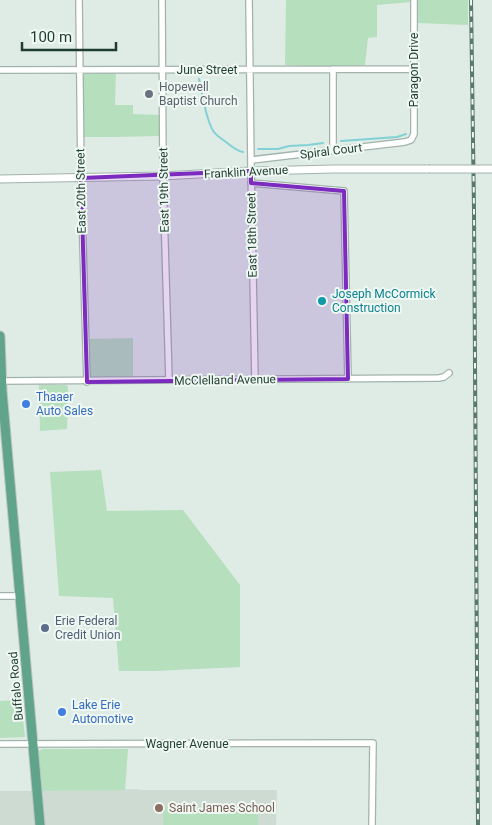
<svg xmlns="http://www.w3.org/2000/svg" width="492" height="825" font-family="Roboto,sans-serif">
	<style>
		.built { fill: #cddbd3 }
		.green { fill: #b6dfbd }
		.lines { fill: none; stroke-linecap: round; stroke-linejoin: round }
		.stream { stroke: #82d1d5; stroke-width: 2 }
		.minor-casing { stroke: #a2b3ac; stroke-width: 8 }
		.tertiary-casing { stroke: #a2b3ac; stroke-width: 9 }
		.primary-casing { stroke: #bcc5c2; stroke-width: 11 }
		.minor { stroke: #fff; stroke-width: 5.5 }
		.tertiary { stroke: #fff; stroke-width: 7 }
		.primary { stroke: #60a48c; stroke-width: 9 }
		.rail-casing { stroke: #59796d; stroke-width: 4 }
		.rail { stroke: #eff8f3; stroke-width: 2; stroke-dasharray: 5.5; stroke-linecap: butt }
		.tertiary-bridge-casing { stroke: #a2b3ac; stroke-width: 9; stroke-linecap: butt }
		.tertiary-bridge { stroke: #fff; stroke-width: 7 }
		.marked { fill: #7b2cbf; fill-opacity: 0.2; stroke: #7b2cbf; stroke-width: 4; stroke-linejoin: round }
		.worship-dot { fill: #6b7280; stroke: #eff8f3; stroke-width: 2 }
		.culture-dot { fill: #0f9aa8; stroke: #eff8f3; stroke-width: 2 }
		.shop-dot { fill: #3f7fe0; stroke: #eff8f3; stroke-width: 2 }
		.service-dot { fill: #5c6f8a; stroke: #eff8f3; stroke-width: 2 }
		.education-dot { fill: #8d6e63; stroke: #eff8f3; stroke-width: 2 }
		.labels { text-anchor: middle; stroke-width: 4; stroke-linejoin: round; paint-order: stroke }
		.street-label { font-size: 12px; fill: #1f3d32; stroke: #eff8f3 }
		.worship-label { font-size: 12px; fill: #5b616d; stroke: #eff8f3; text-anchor: start }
		.culture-label { font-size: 12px; fill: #0d838f; stroke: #eff8f3; text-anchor: start }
		.shop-label { font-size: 12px; fill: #366cbe; stroke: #eff8f3; text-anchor: start }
		.service-label { font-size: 12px; fill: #4e5e75; stroke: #eff8f3; text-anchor: start }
		.education-label { font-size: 12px; fill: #785e54; stroke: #eff8f3; text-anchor: start }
	</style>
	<rect width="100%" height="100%" fill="#dfebe5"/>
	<path class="built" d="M139 789V790H277L276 825H44L41 791Z
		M0 791H32L35 825H0Z"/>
	<path class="green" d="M286 0H411V2L377 5V37L368 38 365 65 318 67 285 65Z
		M418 0H468V25L418 23Z
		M116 73 115 105H133V114L159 115 160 136 115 137H83L82 74Z
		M133 338V377H90L88 339Z
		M39 385H66L68 387 67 429 40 431Z
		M101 470 107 511 183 510 240 585V667L154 671H119L113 598 59 596 50 472Z
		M21 700 25 737 0 738V701Z
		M42 749H128L125 790 41 791 38 755V751Z
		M258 806V825H163V807Z"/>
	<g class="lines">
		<path class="stream" d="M199 79C202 92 206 122 214 132 217 136 222 139 226 142 231 146 236 151 243 152
			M341 141 397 137 406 134
			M258 149H278L289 146 308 145 323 143"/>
		<defs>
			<path id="minor" d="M79 0 81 178 87 382
				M162 0 163 176 169 380
				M249 0 251 167 255 380
				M333 69V150
				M0 70 414 69
				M251 160 405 142 411 140 414 134V0
				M251 183 344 191 348 379
				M1 381 439 378 444 377 449 373
				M0 596H21
				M0 744 373 743 372 825"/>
			<path id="tertiary" d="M0 179 163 176 251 171 333 169H428"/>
			<path id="primary" d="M0 336 2 391 40 825"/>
		</defs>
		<use href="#minor" class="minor-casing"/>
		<use href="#tertiary" class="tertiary-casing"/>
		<use href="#primary" class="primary-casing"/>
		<use href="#minor" class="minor"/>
		<use href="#tertiary" class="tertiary"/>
		<use href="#primary" class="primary"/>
		<defs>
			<path id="rail" d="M471 0 474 209 478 825"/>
		</defs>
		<use href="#rail" class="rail-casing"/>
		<use href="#rail" class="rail"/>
		<defs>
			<path id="tertiary-bridge" d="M428 169H492"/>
		</defs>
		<use href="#tertiary-bridge" class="tertiary-bridge-casing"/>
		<use href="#tertiary-bridge" class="tertiary-bridge"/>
	</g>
	<path class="marked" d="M251 171V183L344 191 348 379 87 382 81 178Z"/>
	<circle class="worship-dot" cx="149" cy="94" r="5"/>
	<circle class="culture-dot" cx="322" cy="301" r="5"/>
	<g class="shop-dot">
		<circle cx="26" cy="404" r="5"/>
		<circle cx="62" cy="712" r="5"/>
	</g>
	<circle class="service-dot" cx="45" cy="628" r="5"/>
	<circle class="education-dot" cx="159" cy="808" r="5"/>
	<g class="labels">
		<g class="street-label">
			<text x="207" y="74">June Street</text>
			<text transform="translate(414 70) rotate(-90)" y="4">Paragon Drive</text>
			<text transform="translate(331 151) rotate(-7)" y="4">Spiral Court</text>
			<text transform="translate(246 172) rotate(-3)" y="4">Franklin Avenue</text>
			<text transform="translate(164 190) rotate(-91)" y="4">East 19th Street</text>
			<text transform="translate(81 191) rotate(-91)" y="4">East 20th Street</text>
			<text transform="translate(252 235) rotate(-91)" y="4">East 18th Street</text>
			<text transform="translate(225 380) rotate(-1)" y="4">McClelland Avenue</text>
			<text transform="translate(16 686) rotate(-95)" y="4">Buffalo Road</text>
			<text x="187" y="748">Wagner Avenue</text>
		</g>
		<g class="worship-label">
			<text x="159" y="91">Hopewell<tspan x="159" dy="14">Baptist Church</tspan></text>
		</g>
		<g class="culture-label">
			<text x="332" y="298">Joseph McCormick<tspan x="332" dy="14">Construction</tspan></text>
		</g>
		<g class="shop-label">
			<text x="36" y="401">Thaaer<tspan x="36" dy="14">Auto Sales</tspan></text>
			<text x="72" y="709">Lake Erie<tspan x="72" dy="14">Automotive</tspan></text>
		</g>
		<g class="service-label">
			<text x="55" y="625">Erie Federal<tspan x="55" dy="14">Credit Union</tspan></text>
		</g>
		<g class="education-label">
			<text x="169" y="812">Saint James School</text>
		</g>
	</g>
	<path d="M22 42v8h94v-8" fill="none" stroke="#1f3d32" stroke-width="2.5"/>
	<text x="30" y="42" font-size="15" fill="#1f3d32" stroke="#eff8f3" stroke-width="4" paint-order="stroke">100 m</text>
</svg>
